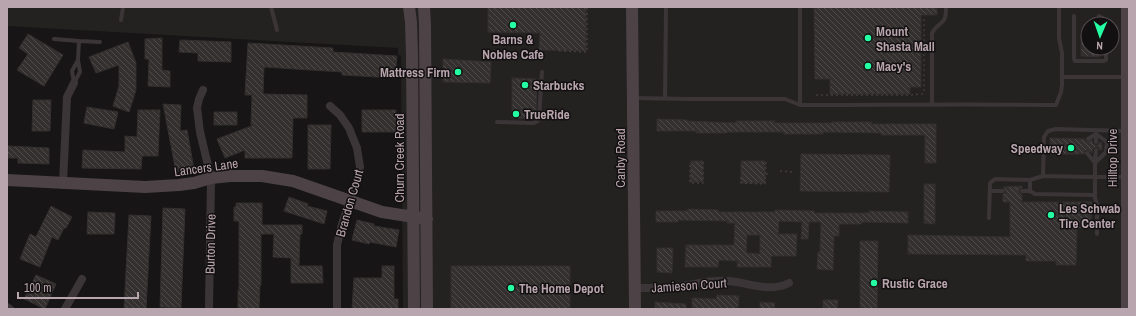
<svg xmlns="http://www.w3.org/2000/svg" width="1136" height="316" font-family="'Archivo Narrow',sans-serif">
	<style>
		.built { fill: #242121; fill-rule: evenodd }
		.building { fill: url(#building-back-hatch); stroke: #332e2f; fill-rule: evenodd }
		.lines { fill: none; stroke-linecap: round; stroke-linejoin: round }
		.path { stroke: #433b3e; stroke-width: 1.5; stroke-dasharray: 2 3; stroke-linecap: butt }
		.lane { stroke: #3c3537; stroke-width: 4 }
		.street { stroke: #3c3537; stroke-width: 8 }
		.secondary { stroke: #4d4346; stroke-width: 12 }
		.poi-dot { fill: #25ffa4; stroke: #121010; stroke-width: 1.5 }
		.labels { text-anchor: middle; stroke-width: 3; stroke-linejoin: round; paint-order: stroke }
		.poi-label { font-size: 13px; font-weight: bold; fill: #b9a5ad; stroke: #121010; text-anchor: start }
		.street-label { font-size: 13px; fill: #b9a5ad; stroke: #121010 }
	</style>
	<defs>
		<pattern id="building-back-hatch" width="6" height="6" patternUnits="userSpaceOnUse"><rect width="6" height="6" fill="#343030"/><path d="M-1 5l2 2M0 0l6 6M5-1l2 2" fill="none" stroke="#4f4b4b"/></pattern>
	</defs>
	<rect width="100%" height="100%" fill="#171515"/>
	<path class="built" d="M7 7H1129V309H403L401 56 398 55V48L7 26ZM1088 24H1112V48H1088Z"/>
	<path class="building" d="M488 7H586V51L539 50 540 33 488 32Z
		M814 7H937V15H921V87H910V94H830V79H815Z
		M28 34 63 55 44 86 17 70 28 54 19 48Z
		M1081 35H1088V48H1099V57L1081 56Z
		M162 38V70L170 71V87L148 86 149 59H145V39Z
		M180 40 231 42V62L198 61V53L179 52Z
		M128 42 136 63V90L129 112 113 106 119 86V65L96 73 89 57Z
		M248 43 333 48V52L397 56 395 78 342 75V72L264 67 263 94 307 95V118H293L292 158H245V150L225 158 217 139 254 125H251L252 95H245Z
		M443 59 491 62 490 83 443 82Z
		M512 78 537 79 536 115 532 119 512 118Z
		M33 100H51L50 131H32Z
		M163 104 181 105 180 131 187 130 194 169 176 172Z
		M87 107 118 112 114 129 84 123Z
		M138 110H160L158 156H142L141 169 82 168 83 150 125 152V136L137 137Z
		M362 110H396V132H362Z
		M214 112H237V125H214Z
		M657 119 687 120V121L736 123V121H775V123H832V122H872V124H936V163H925V135H881V133L823 132V134H784V132H727V133H696L697 131H657Z
		M308 125H331L330 169H308Z
		M1050 138 1085 139V141L1088 142 1092 140 1093 144 1096 145H1098L1099 142H1101L1102 143V150H1099L1098 147H1096L1093 148 1092 153 1087 150 1085 151 1084 154H1050Z
		M7 146 49 148V164L18 163V158H7Z
		M801 154 890 155 889 192 800 191Z
		M691 161H703V182H690Z
		M741 161H765V183H741Z
		M924 184H935V224L924 223Z
		M1022 186V188L1019 189V191L1020 194H1022V202H1092L1091 228H1077L1076 265H1056V261H1026V255L908 254V235L1010 237V202H1003V194L1006 193V191L1003 187Z
		M289 197 308 204 307 206 327 211 324 224 284 211Z
		M236 203H262V225H302V234H300L299 266H322L323 283H291V258L273 257 274 234H261V285H260L259 309H238V290H239V221H234V207H236Z
		M51 206 72 217 66 228H64L58 240 52 237 40 267 20 259 30 234 36 237Z
		M163 208 185 209 181 308 160 307Z
		M688 209 718 210V212H775V210L814 211V213H869V211L908 212V223L862 222V224H839V236H834L833 270 817 269 818 252H820L821 222H809L808 239H801L802 222 779 221 778 234H797L796 256H771V267H737L738 261 719 260 718 267H685L686 245H734L735 223H727V221L678 220V222H656V211H688ZM747 235H760V254L746 253Z
		M88 212 115 213 114 234H87Z
		M129 215 151 216 146 309H124Z
		M357 220 374 224V226L399 230 396 247 370 242 369 244 352 240Z
		M860 241H878L877 309H860Z
		M657 248H673L672 273 657 272Z
		M382 266H394V299H398V309H352L354 278H382Z
		M451 266H570V309H451Z
		M36 275 56 284 45 309 24 299Z
		M717 295 739 296 738 309H692V298L716 299Z
		M823 300H838L837 309H823Z
		M655 302 686 304V309H655Z
		M760 302 775 303 774 309H760Z"/>
	<g class="lines">
		<path class="path" d="M559 51 587 52V7
			M816 95H911L922 94 924 93V18
			M690 165V183H703V159
			M780 171 794 172
			M766 174H770
			M741 177V183L765 184 766 161"/>
		<path class="lane" d="M271 7 277 30
			M1074 16V58L1075 61H1104L1106 60V48
			M1099 16 1106 20V24
			M121 20 123 7
			M54 39 79 41
			M1062 77H1126
			M74 83 80 72 78 60 79 41 100 42
			M74 83 72 71 78 60
			M634 98 690 99H785L800 105C885 105 971 104 1056 105L1061 92 1062 85V53L1059 38V7
			M665 99 666 7
			M932 104V33C935 27 940 25 944 20 946 17 946 11 946 7
			M800 105V7
			M497 122 534 123 538 121 539 117 542 72
			M1096 133V142
			M1088 139 1096 134
			M1087 153 1095 163
			M1095 163 1096 150
			M1043 176 1095 177V163L1106 152 1107 142 1096 134
			M1030 180 1043 176 1044 137 1048 131 1056 129 1126 131
			M990 191H1003
			M1022 191H1030
			M989 218 990 183 995 179 1030 180V191L1035 194 1095 195
			M1097 234V204L1095 198V177H1126"/>
		<path class="street" d="M203 90 199 99 197 108 200 132 211 178 209 309
			M330 106 340 115 349 128 357 148 360 167 357 181 342 224 337 245V309
			M63 183 67 97 74 83
			M635 288C648 288 662 288 675 287 693 285 710 279 729 281 750 283 769 293 789 283
			M7 307 10 309
			M65 309 82 279"/>
		<path class="secondary" d="M409 7 411 22 412 55 414 309
			M424 7 425 25 427 309
			M632 7 635 309
			M1127 7V309
			M7 180 145 187 179 185 194 183 211 178 230 176H262L293 181 382 212 427 219"/>
	</g>
	<g class="poi-dot">
		<circle cx="513" cy="25" r="4"/>
		<circle cx="868" cy="38" r="4"/>
		<circle cx="868" cy="66" r="4"/>
		<circle cx="458" cy="72" r="4"/>
		<circle cx="525" cy="85" r="4"/>
		<circle cx="516" cy="114" r="4"/>
		<circle cx="1071" cy="148" r="4"/>
		<circle cx="1051" cy="215" r="4"/>
		<circle cx="874" cy="283" r="4"/>
		<circle cx="511" cy="288" r="4"/>
	</g>
	<g class="labels">
		<g class="poi-label">
			<text x="876" y="36">Mount<tspan x="876" dy="15">Shasta Mall</tspan></text>
			<text x="513" y="44" text-anchor="middle">Barns &amp;<tspan x="513" dy="15">Nobles Cafe</tspan></text>
			<text x="876" y="71">Macy's</text>
			<text x="450" y="77" text-anchor="end">Mattress Firm</text>
			<text x="533" y="90">Starbucks</text>
			<text x="524" y="119">TrueRide</text>
			<text x="1063" y="153" text-anchor="end">Speedway</text>
			<text x="1059" y="213">Les Schwab<tspan x="1059" dy="15">Tire Center</tspan></text>
			<text x="882" y="288">Rustic Grace</text>
			<text x="519" y="293">The Home Depot</text>
		</g>
		<g class="street-label">
			<text transform="translate(399 158) rotate(-90)" y="5">Churn Creek Road</text>
			<text transform="translate(620 158) rotate(-90)" y="5">Canby Road</text>
			<text transform="translate(1112 158) rotate(-90)" y="5">Hilltop Drive</text>
			<text transform="translate(206 167) rotate(-8)" y="5">Lancers Lane</text>
			<text transform="translate(349 203) rotate(-74)" y="5">Brandon Court</text>
			<text transform="translate(210 244) rotate(-89)" y="5">Burton Drive</text>
			<text transform="translate(689 285) rotate(-4)" y="5">Jamieson Court</text>
		</g>
	</g>
	<rect width="1136" height="316" fill="none" stroke="#b9a5ad" stroke-width="16"/>
	<g transform="translate(1100 36) rotate(182)"><circle r="19" fill="#121010" stroke="#554c4f"/>
	<path d="M0-3L7 15L0 10L-7 15Z" fill="#25ffa4"/>
	<text y="-6" font-size="11" font-weight="bold" text-anchor="middle" fill="#b9a5ad">N</text>
	</g>
	<path d="M18 292v6h120v-6" fill="none" stroke="#b9a5ad" stroke-width="2"/>
	<text x="24" y="292" font-size="12" fill="#b9a5ad" stroke="#121010" stroke-width="3" paint-order="stroke">100 m</text>
</svg>
